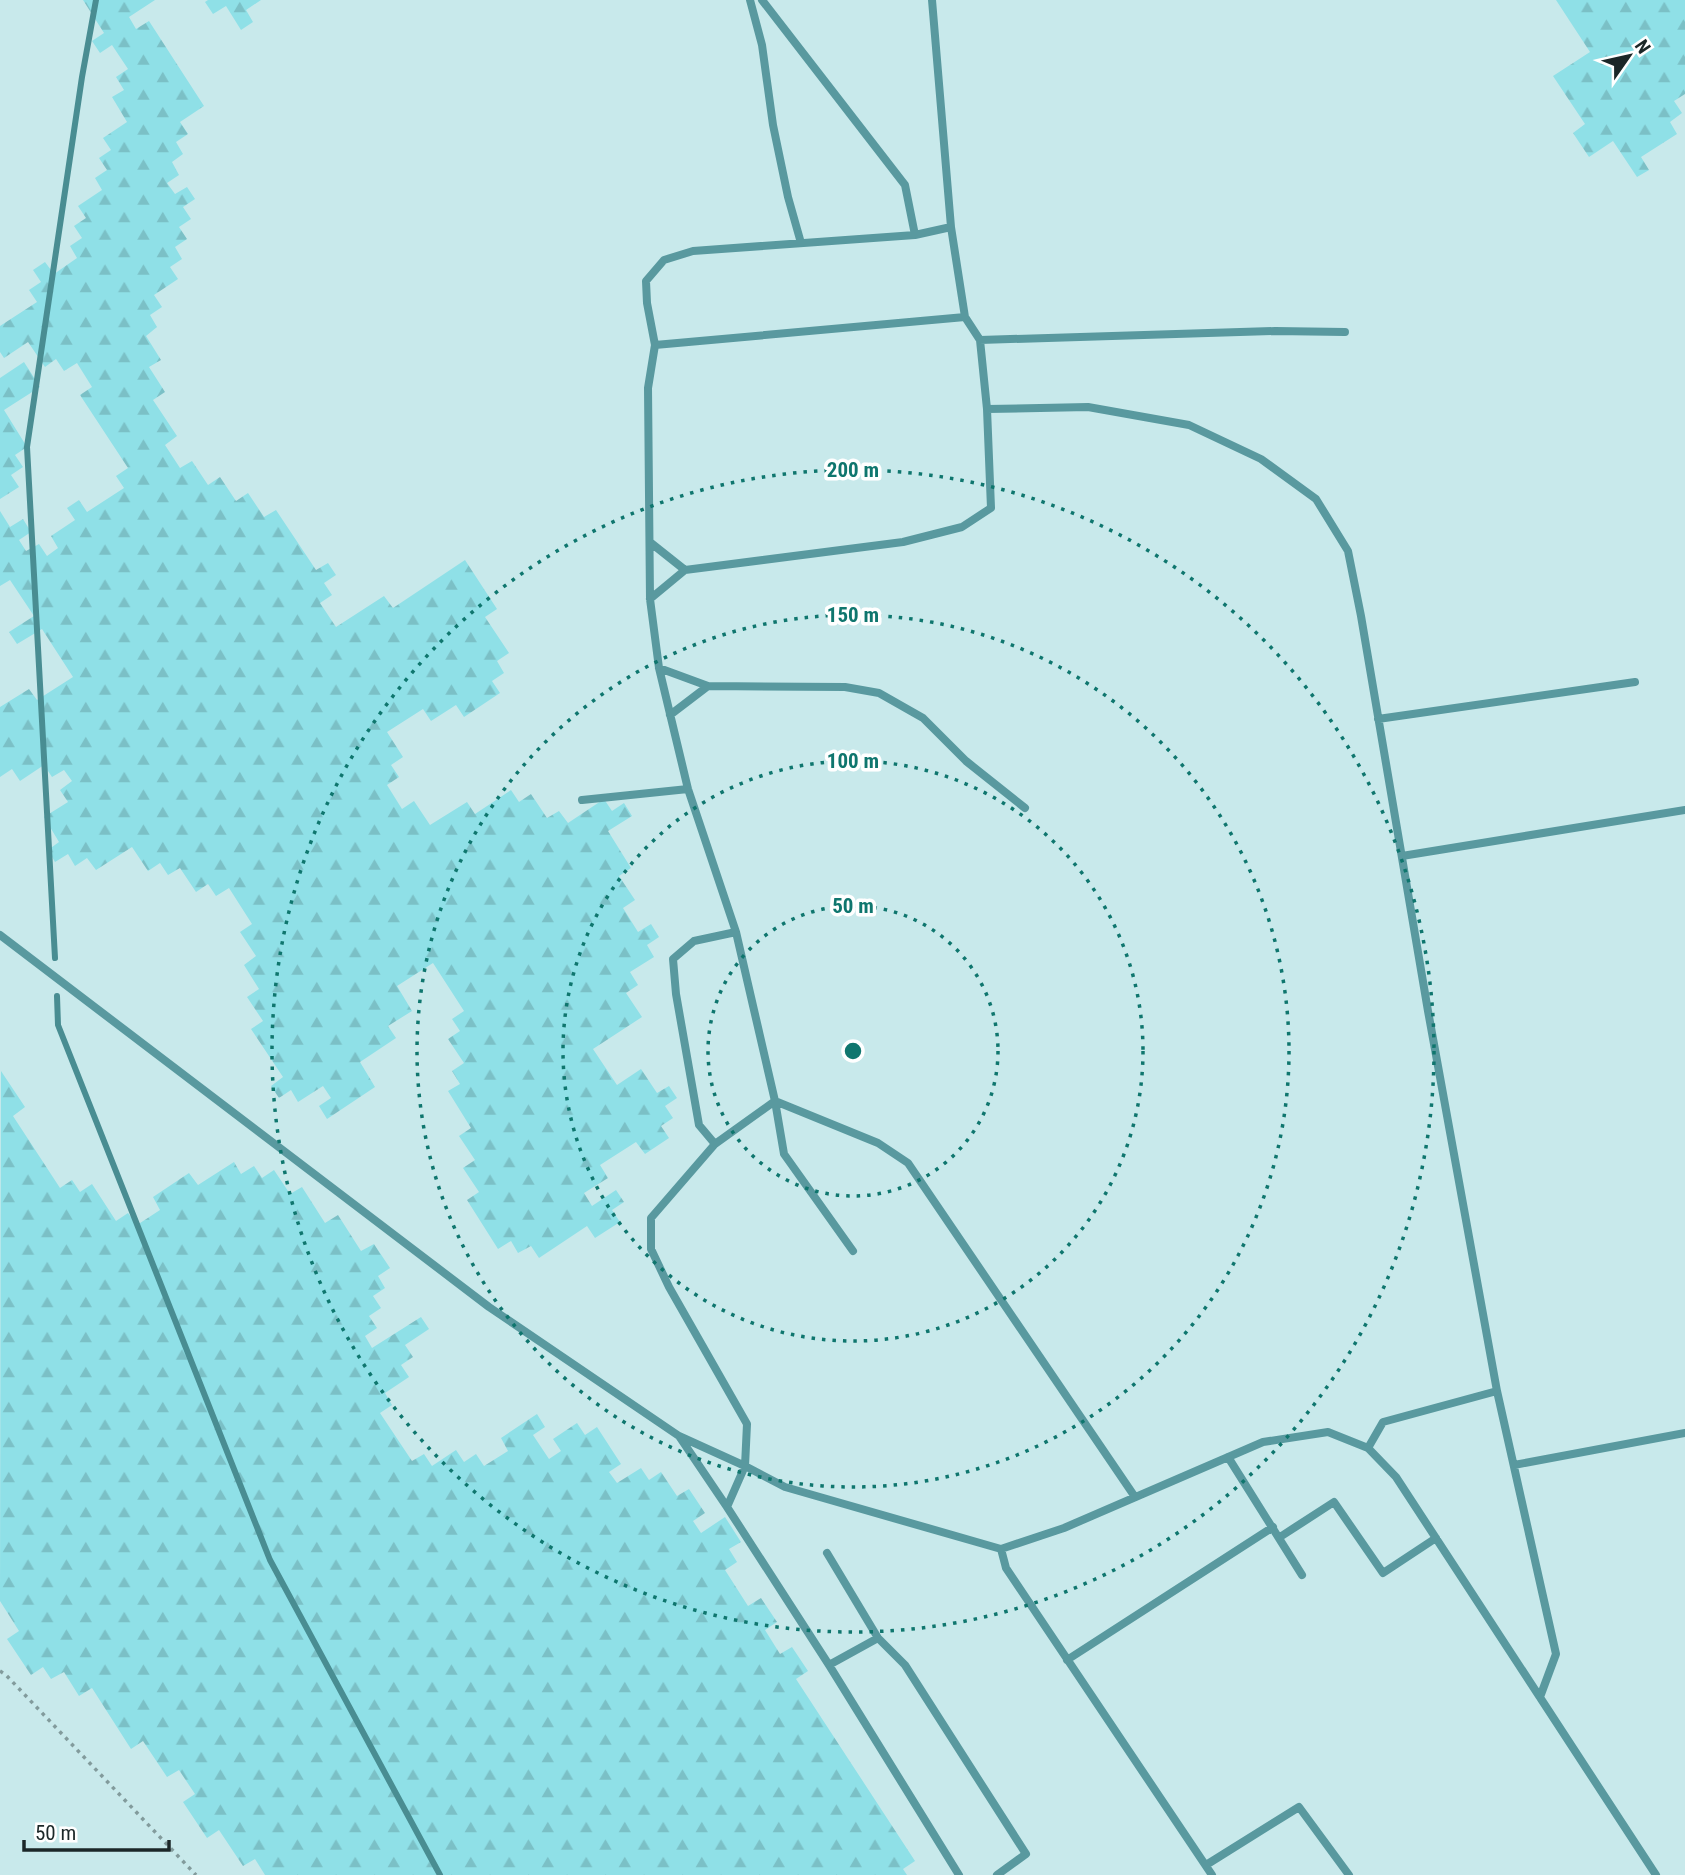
<svg xmlns="http://www.w3.org/2000/svg" width="1685" height="1875" font-family="'Roboto Condensed',sans-serif">
	<style>
		.forest { fill: url(#forest-firs) }
		.lines { fill: none; stroke-linecap: round; stroke-linejoin: round }
		.stream { stroke: #498d92; stroke-width: 6 }
		.path { stroke: #829b9c; stroke-width: 3.5; stroke-dasharray: 3.5 5; stroke-linecap: butt }
		.lane { stroke: #59999f; stroke-width: 8 }
		.ring { fill: none; stroke: #0f766e; stroke-width: 3.5; stroke-dasharray: 3.5 7 }
		.centre { fill: #0f766e; stroke: #fff; stroke-width: 3.5 }
		.ring-label { font-size: 21px; text-anchor: middle; font-weight: bold; fill: #0f766e; stroke: #fff; stroke-width: 7; stroke-linejoin: round; paint-order: stroke }
	</style>
	<defs>
		<pattern id="forest-firs" width="22" height="20" patternUnits="userSpaceOnUse" patternTransform="scale(1.75)"><rect width="22" height="20" fill="#8fe0e7"/><path d="M5 1l3.5 6h-7zM16 11l3.5 6h-7z" fill="#7bc0c6"/></pattern>
	</defs>
	<rect width="100%" height="100%" fill="#c8e9eb"/>
	<path class="forest" d="M83 0H155L129 17 136 29 149 21 204 106 180 122 188 134 176 142 183 154 172 162 179 175 167 183 175 194 187 187 195 199 183 207 191 219 179 227 187 239 175 247 182 259 170 267 178 279 154 295 162 307 150 315 157 327 146 336 161 360 149 367 165 392 153 400 177 436 165 445 180 468 192 461 208 485 220 477 236 501 248 493 264 517 276 510 316 570 328 563 336 575 324 583 332 595 320 603 336 627 384 596 393 608 465 560 497 609 485 617 509 653 497 661 504 673 492 681 500 693 464 717 456 705 431 721 423 709 387 732 403 757 391 765 399 777 387 785 402 809 414 801 430 825 467 802 475 814 511 790 519 802 531 794 547 818 559 811 568 823 604 799 612 811 624 803 632 816 608 831 631 868 619 876 635 900 623 908 638 932 651 924 659 937 647 945 654 957 630 972 638 985 626 993 642 1017 593 1049 617 1085 641 1069 657 1093 669 1086 677 1098 665 1106 673 1118 661 1126 669 1138 645 1154 636 1142 600 1165 608 1178 584 1193 592 1206 616 1190 624 1202 612 1210 620 1222 595 1238 587 1226 539 1258 531 1246 518 1253 511 1241 498 1249 467 1200 479 1192 463 1168 475 1160 459 1136 471 1128 448 1091 460 1084 452 1071 464 1063 448 1039 460 1031 452 1019 464 1011 433 963 397 986 412 1011 388 1026 396 1038 360 1062 375 1087 327 1119 319 1106 331 1098 323 1086 298 1102 291 1090 279 1098 271 1086 283 1077 251 1029 263 1021 247 997 259 989 244 965 256 956 240 932 252 924 229 888 216 896 208 884 196 892 180 868 168 875 160 863 148 871 132 847 96 870 87 858 75 866 68 854 55 862 48 850 59 842 44 817 68 802 60 790 72 781 64 770 52 777 44 765 20 781 12 769 0 777V707L29 689 37 700 73 677 42 629 17 644 9 632 34 616 10 580 0 586V511L10 527 23 519 31 532 19 540 26 551 39 544 47 556 58 548 51 536 75 520 67 508 79 500 87 512 124 488 116 476 128 468 80 395 92 387 77 363 64 371 56 359 45 367 28 342 4 358 0 352V326L37 302 29 290 41 282 33 270 45 262 54 274 77 258 70 246 82 238 74 226 86 218 78 206 102 190 95 178 107 170 99 158 111 150 103 138 127 122 112 97 124 90 116 77 128 69 112 45 100 53 92 41 104 33Z
		M208 0H261L246 10 253 22 241 30 226 6 213 14 205 2Z
		M1556 0H1685V94L1674 101 1682 113 1670 122 1677 134 1641 157 1649 170 1637 177 1613 141 1589 157 1573 133 1585 124 1553 76 1590 52Z
		M24 362 40 387 4 410 27 447 15 455 23 467 11 475 19 487 0 499V378Z
		M1 1071 25 1107 13 1116 60 1188 72 1180 80 1192 92 1184 116 1221 128 1213 137 1225 160 1210 153 1197 189 1173 198 1185 234 1162 241 1174 254 1166 262 1178 274 1170 290 1194 302 1187 325 1223 338 1215 361 1251 374 1244 390 1268 378 1276 385 1288 373 1296 381 1308 369 1316 377 1328 365 1336 372 1348 421 1317 429 1329 405 1345 413 1357 401 1365 409 1377 385 1393 392 1405 380 1413 412 1461 424 1454 432 1466 456 1450 464 1462 476 1454 484 1466 508 1451 501 1438 537 1414 545 1427 533 1435 549 1459 561 1451 553 1439 577 1423 585 1435 597 1427 621 1464 609 1472 617 1483 641 1468 649 1480 661 1472 677 1496 689 1489 705 1513 693 1521 701 1533 725 1517 741 1542 729 1549 737 1562 725 1570 748 1606 761 1598 777 1622 765 1630 780 1654 792 1647 808 1671 796 1679 915 1861 903 1869 907 1875H265L255 1859 243 1866 219 1830 207 1838 183 1802 195 1794 179 1770 167 1777 143 1741 131 1749 92 1688 79 1696 64 1672 51 1679 43 1667 31 1675 7 1639 19 1631 0 1601Z"/>
	<g class="lines">
		<path class="stream" d="M55 958 27 447 82 77 96 0
			M57 996 58 1025 270 1560 440 1875"/>
		<path class="path" d="M0 1671 6 1675 196 1875"/>
		<path class="lane" d="M750 0 762 45 773 125 788 197 801 243
			M762 0 905 185 915 235
			M932 0 951 227
			M980 340 1275 331 1345 332
			M655 345 965 317 980 340 987 409 991 508 962 527 903 542 685 570
			M987 409 1088 407 1189 425 1261 459 1316 499 1348 551 1361 616 1428 1011 1497 1391 1556 1654 1540 1697
			M650 599 685 570 651 543
			M659 668 708 686 670 715
			M708 686 845 687 879 693 923 718 966 761 1025 808
			M1378 719 1635 682
			M582 800 688 789
			M1402 856 1685 810
			M0 935 489 1307 679 1436 745 1466 785 1487 1001 1549 1064 1528 1263 1442 1328 1432 1368 1448 1396 1477 1656 1875
			M775 1101 878 1143 908 1163 1135 1497
			M715 1144 699 1125 676 994 673 959 694 941 736 932
			M853 1251 784 1154 775 1101 736 932 688 789 659 668 650 599 648 388 655 345 647 303 646 281 664 260 693 251 915 235 951 227 965 317
			M679 1436 727 1507 745 1466 747 1424 669 1287 651 1249V1218L715 1144 775 1101
			M1368 1448 1383 1422 1497 1391
			M1228 1457 1302 1575
			M1514 1465 1685 1433
			M727 1507 829 1665 959 1875
			M1280 1537 1334 1502 1383 1573 1436 1538
			M1001 1549 1006 1568 1212 1875
			M827 1553 878 1638 905 1665 1026 1854 997 1875
			M1067 1660 1273 1527
			M829 1665 878 1638
			M1206 1865 1299 1807 1349 1875"/>
	</g>
	<g class="ring">
		<circle cx="853" cy="1051" r="145"/>
		<circle cx="853" cy="1051" r="290"/>
		<circle cx="853" cy="1051" r="436"/>
		<circle cx="853" cy="1051" r="581"/>
	</g>
	<circle cx="853" cy="1051" r="10" class="centre"/>
	<g class="ring-label">
		<text x="853" y="477">200 m</text>
		<text x="853" y="622">150 m</text>
		<text x="853" y="768">100 m</text>
		<text x="853" y="913">50 m</text>
	</g>
	<g transform="translate(1629 56) rotate(56)" stroke="#ffffff" stroke-width="5" paint-order="stroke">
	<path d="M0-5L12 26L0 18L-12 26Z" fill="#1b2728"/>
	<text y="-10" font-size="19" font-weight="bold" text-anchor="middle" fill="#1b2728">N</text>
	</g>
	<path d="M24 1840v10h145v-10" fill="none" stroke="#1b2728" stroke-width="3.5"/>
	<text x="35" y="1840" font-size="21" fill="#1b2728" stroke="#ffffff" stroke-width="5" paint-order="stroke">50 m</text>
</svg>
